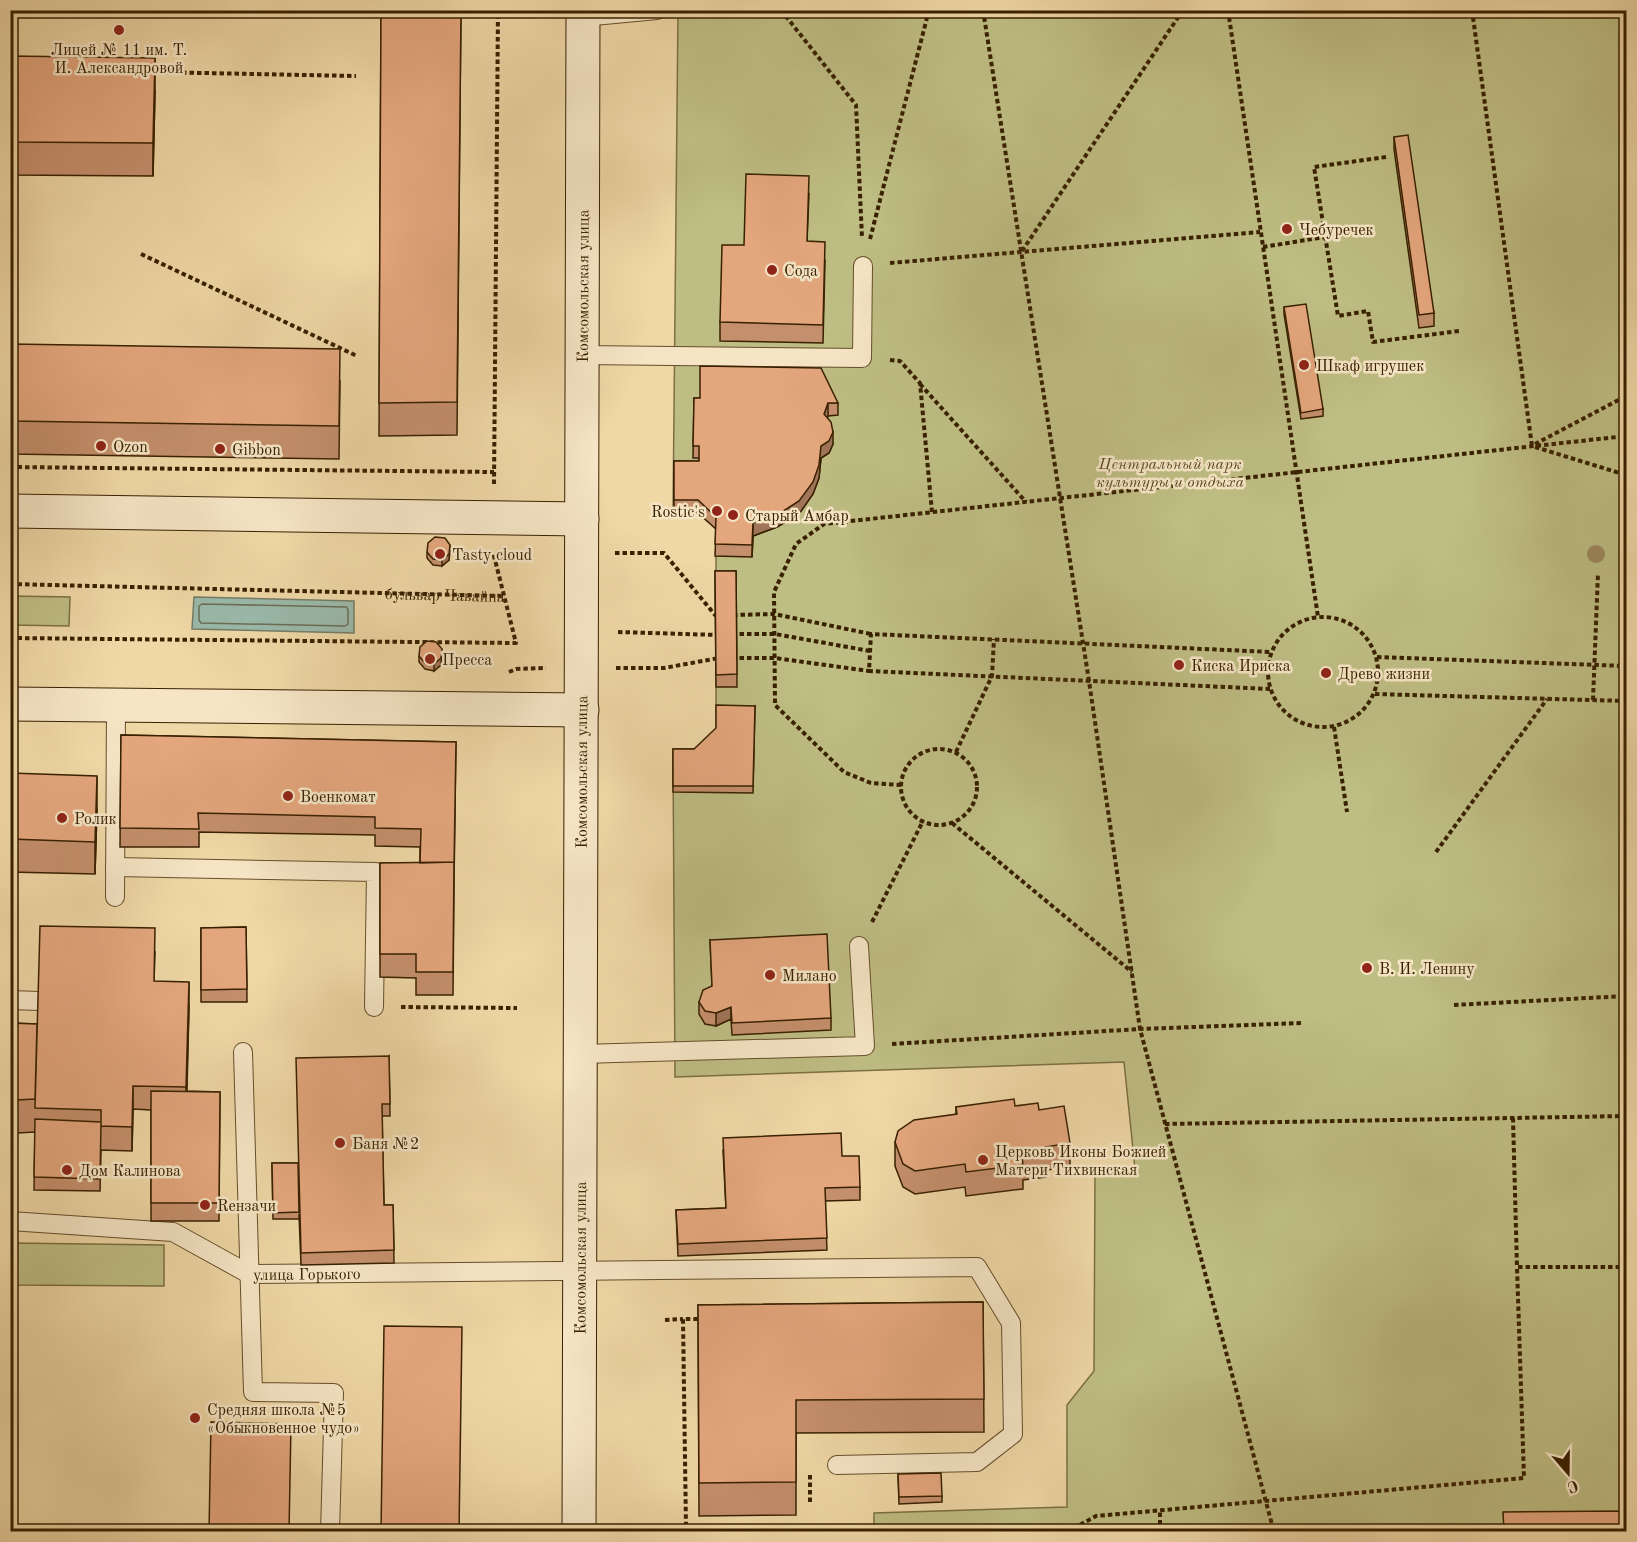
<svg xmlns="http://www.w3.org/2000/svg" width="1637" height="1542" font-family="'Old Standard TT',serif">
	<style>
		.green { fill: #bebd83; stroke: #7c6f42; stroke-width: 1.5 }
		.water { fill: #9ab9aa; stroke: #737c66; stroke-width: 1.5 }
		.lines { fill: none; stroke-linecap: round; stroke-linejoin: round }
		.shore { stroke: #6a6d55; stroke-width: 1.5 }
		.lane-casing { stroke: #664e2a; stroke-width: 20 }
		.secondary-casing { stroke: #392100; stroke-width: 35 }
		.path { stroke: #392100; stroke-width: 4; stroke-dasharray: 4.5 3; stroke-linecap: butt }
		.lane { stroke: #f5e5c5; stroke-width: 18 }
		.secondary { stroke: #f5e5c5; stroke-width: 33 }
		.tree { fill: #9d885d }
		.wall { fill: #c48f6c; stroke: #392100; stroke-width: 1.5 }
		.shaded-wall { fill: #a07458; stroke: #392100; stroke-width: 1.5 }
		.building { fill: #e4a67d; stroke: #392100; stroke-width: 1.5 }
		.poi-dot { fill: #8f2418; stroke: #f5e5c5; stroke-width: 2 }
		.labels { text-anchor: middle; stroke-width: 5; stroke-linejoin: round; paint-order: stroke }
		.poi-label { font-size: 16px; fill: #392100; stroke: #f5e5c5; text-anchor: start }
		.street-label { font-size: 16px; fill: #392100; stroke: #f5e5c5 }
		.park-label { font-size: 16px; font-style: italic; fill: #5a4821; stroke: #f5e5c5 }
	</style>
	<rect width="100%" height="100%" fill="#efd7a6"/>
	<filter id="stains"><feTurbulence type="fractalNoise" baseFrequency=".00333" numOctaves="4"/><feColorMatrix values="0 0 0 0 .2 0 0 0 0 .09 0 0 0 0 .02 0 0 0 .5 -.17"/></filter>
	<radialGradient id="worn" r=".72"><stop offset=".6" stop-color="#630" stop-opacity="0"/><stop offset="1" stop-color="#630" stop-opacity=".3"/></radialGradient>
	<path class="green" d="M678 11H1626V1531H874V1513L1067 1507V1405L1094 1371 1095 1173 1135 1169 1124 1062 675 1077 673 755H694L716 734V529L698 513 673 512Z
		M11 596 70 597 69 626 11 625Z
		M11 1243 164 1245V1286L11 1285Z"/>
	<path class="water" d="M194 597 354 601V633L192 629Z"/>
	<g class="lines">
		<path class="shore" d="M202 604 346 607 348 609V624L345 626 201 623 199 620V606Z"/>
		<defs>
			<g id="lane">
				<path d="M583 17 657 10"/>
				<path d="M582 355 862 358 863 266"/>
				<path d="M115 867 376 872 374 1007"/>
				<path d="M115 897 116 706"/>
				<path d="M10 1000 39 1001"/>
				<path d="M243 1052 253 1392 334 1393 330 1532"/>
				<path d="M581 1054 865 1046 859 946"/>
				<path id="s2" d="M10 1221 173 1232 249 1274 977 1267 1011 1323 1013 1434 977 1462 837 1465"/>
			</g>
			<g id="secondary">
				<path d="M10 511 582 519"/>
				<path d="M10 704 582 710"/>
				<path id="s3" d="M579 1532 583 10"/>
			</g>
		</defs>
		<use href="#lane" class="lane-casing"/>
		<use href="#secondary" class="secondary-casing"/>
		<g class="path">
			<path d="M781 10 856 105 862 238"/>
			<path d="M983 10 1089 681 1140 1029 1274 1532"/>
			<path d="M1228 10 1318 617"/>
			<path d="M1472 10 1532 446"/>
			<path d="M152 72 356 76"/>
			<path d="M1386 157 1314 167 1338 316 1368 311 1373 342 1459 331"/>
			<path d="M870 239 929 10"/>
			<path d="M1263 247 1325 237"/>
			<path d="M1022 251 1183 10"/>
			<path d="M141 254 357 356"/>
			<path d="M890 263 1260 232"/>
			<path d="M890 360 900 361 920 383 932 512"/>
			<path d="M920 384 1026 502"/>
			<path d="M1535 444 1626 396"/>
			<path d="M1535 447 1626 475"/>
			<path d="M10 467 494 472"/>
			<path d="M494 484 498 10"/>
			<path d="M615 553H664L715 615H720"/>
			<path id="s1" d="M10 584 505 596"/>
			<path d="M733 615 774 614 871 634"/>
			<circle cx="1323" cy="672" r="55"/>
			<path d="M618 632 718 635"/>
			<path d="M732 634H775L870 651"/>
			<path d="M10 638 516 643 493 552"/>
			<path d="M1377 657 1626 666"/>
			<path d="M732 658H775L869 671"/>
			<path d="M616 668H664L719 658"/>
			<path d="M509 672 516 669 546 668"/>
			<path d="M1270 689 869 671 871 634 1271 652"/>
			<path d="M1375 694 1626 701"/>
			<path d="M1593 700 1598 573"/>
			<path d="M1334 727 1347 812"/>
			<circle cx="939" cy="787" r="38"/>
			<path d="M956 752 992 676 994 639"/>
			<path d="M901 785 871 783 844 772 775 705 774 592 796 544 824 524 1626 436"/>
			<path d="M952 823 1132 972"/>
			<path d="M1436 852 1547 699"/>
			<path d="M872 922 923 821"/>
			<path d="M1454 1005 1626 996"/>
			<path d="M401 1007 517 1008"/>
			<path d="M892 1044 1140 1029 1302 1023"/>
			<path d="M1513 1118 1517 1267"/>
			<path d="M1165 1124 1626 1116"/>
			<path d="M665 1320 683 1319"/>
			<path d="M810 1502V1474"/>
			<path d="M665 1528H686"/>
			<path d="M690 1532 686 1528 683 1319H702"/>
			<path d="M1067 1532 1096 1516 1524 1478 1517 1267H1626"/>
			<path d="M1160 1532V1510"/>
		</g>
		<use href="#lane" class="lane"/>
		<use href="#secondary" class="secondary"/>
	</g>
	<circle class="tree" cx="1596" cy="554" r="9"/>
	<path class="wall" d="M381 10H461L457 435 379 436Z
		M10 56 155 91 153 176 10 175Z
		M1394 137 1434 313V326L1419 328 1394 149Z
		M809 194 807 241 825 260 823 343 720 341V322L744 245Z
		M1284 307 1323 409V416L1301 419 1284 314Z
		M10 344 340 381 339 459 10 454Z
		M694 398 838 403V415L828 416 827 418 833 444 829 453 821 458 819 478 813 494 799 514 777 527 753 536 752 557 715 556 716 529 698 513 674 512V461H699V458H693Z
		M450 551 449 560 442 566 433 565 427 558V552Z
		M715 571H736L737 687H716Z
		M419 656H442L441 665 434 671 425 669 419 662Z
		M755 706 753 793 673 792V749H694Z
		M121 735 456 742 454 886 453 995H416V978L380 977V863H420V847L375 846V835L199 832V847H120Z
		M10 773 97 809 95 874 10 872Z
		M246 927 247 1002H201V928Z
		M710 940 831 1018V1030L732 1035 731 1019 716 1026 705 1024 699 1014V1002L712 986Z
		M155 952 154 981 189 1006 187 1091 220 1092 219 1221H151V1110L133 1109 132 1151 101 1150 100 1191 34 1190 35 1132 17 1133 16 1170H10V1023L37 1024Z
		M389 1056 390 1116H382L384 1205H393L394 1263 301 1265 299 1214V1219H273L272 1163H298Z
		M1015 1106 1039 1110 1070 1143V1167L1046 1170V1177L1023 1180V1189L966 1196 965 1187 915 1194 903 1187 895 1166V1142L956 1114V1107Z
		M723 1150 842 1156 860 1187V1200L825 1201 827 1250 678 1256 676 1210 726 1208Z
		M983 1302 984 1432 796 1433V1515L699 1516 698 1305Z
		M898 1474 942 1496V1502L899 1504Z"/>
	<path class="shaded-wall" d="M155 58V91L153 176V143Z
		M828 403V416L824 426V414Z
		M833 432V444L829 453 821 458 819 478 813 494 799 514 777 527 753 536 752 557 753 523Z
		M450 545 449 560 442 566V560Z
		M442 649 441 665 434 671V664Z
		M97 776V809L95 874V842Z
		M189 982V1006L186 1110V1087Z
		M731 1007V1019L716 1026V1013Z
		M133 1086V1109L132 1151V1127Z"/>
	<path class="building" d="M381 10H461L457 402 379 403Z
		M10 56 155 58 153 143 10 142Z
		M1408 135 1434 313 1419 315 1394 137Z
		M746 174 809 176 807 241 825 242 823 325 720 322 722 245H744Z
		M1306 304 1323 409 1301 413 1284 307Z
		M10 344 340 349 339 426 10 421Z
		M700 366 821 368 838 403H828L824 414 831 422 833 432 829 441 821 446 819 465 813 482 799 501 777 515 753 523 752 545 715 544 716 517 698 500H674V461H699V446H693L694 398H700Z
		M435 537 445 538 450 545 449 554 442 560 433 559 427 552 428 543Z
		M715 571H736L737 674 716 675Z
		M427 641 436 642 442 649 441 658 434 664 425 663 419 656 420 647Z
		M716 705 755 706 753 786H673V749H694L716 728Z
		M121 735 456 742 454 868V862L420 863 421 829 375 828V817L198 813 199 829 120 828Z
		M10 773 97 776 95 842 10 839Z
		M454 862 453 972H416V954H380V863Z
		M40 926 155 928 154 981 189 982 186 1087 133 1086 132 1127 101 1126V1110L35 1108Z
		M246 927 247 989 201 990V928Z
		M827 934 831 1018 732 1023 731 1007 716 1013 705 1011 699 1002 703 990 712 986 710 940Z
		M10 1023 37 1024 35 1099 17 1100 16 1137H10Z
		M389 1056 390 1104H382L384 1205H393L394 1250 301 1253 296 1058Z
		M151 1091 220 1092 219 1203H151Z
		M1014 1099 1015 1106 1038 1103 1039 1110 1064 1106 1070 1143 1045 1147 1046 1154 1022 1157 1023 1165 966 1172 965 1164 915 1171 903 1164 895 1142 898 1131 914 1120 957 1114 956 1107Z
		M35 1119 101 1122 100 1179 34 1177Z
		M841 1133 842 1156H859L860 1187 825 1188 827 1238 678 1244 676 1210 726 1208 723 1138Z
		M272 1163H298L299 1212 273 1213Z
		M983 1302 984 1399 796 1400V1482L699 1483 698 1305Z
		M384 1326 462 1327 459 1532H381Z
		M211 1422 291 1424 289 1532H209Z
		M941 1473 942 1496 899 1497 898 1474Z
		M1626 1511V1532H1504L1503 1512Z"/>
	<g class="poi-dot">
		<circle cx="119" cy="30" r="6"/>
		<circle cx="1287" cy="229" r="6"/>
		<circle cx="772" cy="270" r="6"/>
		<circle cx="1304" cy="365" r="6"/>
		<circle cx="101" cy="446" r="6"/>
		<circle cx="220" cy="449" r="6"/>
		<circle cx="717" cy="511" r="6"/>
		<circle cx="733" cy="515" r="6"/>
		<circle cx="440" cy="554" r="6"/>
		<circle cx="430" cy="659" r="6"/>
		<circle cx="1179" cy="665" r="6"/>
		<circle cx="1326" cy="673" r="6"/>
		<circle cx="288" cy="796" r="6"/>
		<circle cx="62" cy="818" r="6"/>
		<circle cx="1367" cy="968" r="6"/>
		<circle cx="770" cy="975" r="6"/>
		<circle cx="340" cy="1143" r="6"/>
		<circle cx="983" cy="1160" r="6"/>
		<circle cx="67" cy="1170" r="6"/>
		<circle cx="205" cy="1205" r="6"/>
		<circle cx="195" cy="1418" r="6"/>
	</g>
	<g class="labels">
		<g class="poi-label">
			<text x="119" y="55" text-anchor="middle">Лицей № 11 им. Т.<tspan x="119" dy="18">И. Александровой</tspan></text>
			<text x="1299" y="235">Чебуречек</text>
			<text x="784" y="276">Сода</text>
			<text x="1316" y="371">Шкаф игрушек</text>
			<text x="113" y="452">Ozon</text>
			<text x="232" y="455">Gibbon</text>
			<text x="705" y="517" text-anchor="end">Rostic's</text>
			<text x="745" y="521">Старый Амбар</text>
			<text x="452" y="560">Tasty cloud</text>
			<text x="442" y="665">Пресса</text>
			<text x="1191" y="671">Киска Ириска</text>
			<text x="1338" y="679">Древо жизни</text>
			<text x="300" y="802">Военкомат</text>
			<text x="74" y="824">Ролик</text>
			<text x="1379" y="974">В. И. Ленину</text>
			<text x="782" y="981">Милано</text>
			<text x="352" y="1149">Баня №2</text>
			<text x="995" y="1157">Церковь Иконы Божией<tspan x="995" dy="18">Матери Тихвинская</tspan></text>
			<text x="79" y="1176">Дом Калинова</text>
			<text x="217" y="1211">Rензачи</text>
			<text x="207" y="1415">Средняя школа №5<tspan x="207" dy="18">«Обыкновенное чудо»</tspan></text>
		</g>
		<g class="street-label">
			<text dy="6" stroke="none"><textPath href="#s3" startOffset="1246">Комсомольская улица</textPath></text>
			<text dy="6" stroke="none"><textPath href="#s1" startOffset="435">бульвар Чавайна</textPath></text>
			<text dy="6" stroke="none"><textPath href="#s3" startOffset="760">Комсомольская улица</textPath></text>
			<text dy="6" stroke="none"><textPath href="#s3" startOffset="274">Комсомольская улица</textPath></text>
			<text dy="6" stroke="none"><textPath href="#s2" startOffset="308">улица Горького</textPath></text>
		</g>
		<g class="park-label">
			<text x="1170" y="469">Центральный парк<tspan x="1170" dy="18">культуры и отдыха</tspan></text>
		</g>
	</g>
	<rect width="1637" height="1542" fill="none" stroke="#efd7a6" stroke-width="36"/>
	<rect x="12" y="12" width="1613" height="1518" fill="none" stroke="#392100" stroke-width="3"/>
	<rect x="18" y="18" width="1601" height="1506" fill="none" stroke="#392100" stroke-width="1.5"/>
	<g transform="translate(1568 1473) rotate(160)" stroke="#f5e5c5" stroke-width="4.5" paint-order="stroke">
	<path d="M0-4.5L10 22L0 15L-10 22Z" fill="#392100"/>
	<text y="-9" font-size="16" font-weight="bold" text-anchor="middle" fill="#392100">С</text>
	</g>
	<rect width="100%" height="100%" filter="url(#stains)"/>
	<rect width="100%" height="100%" fill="url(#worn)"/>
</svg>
